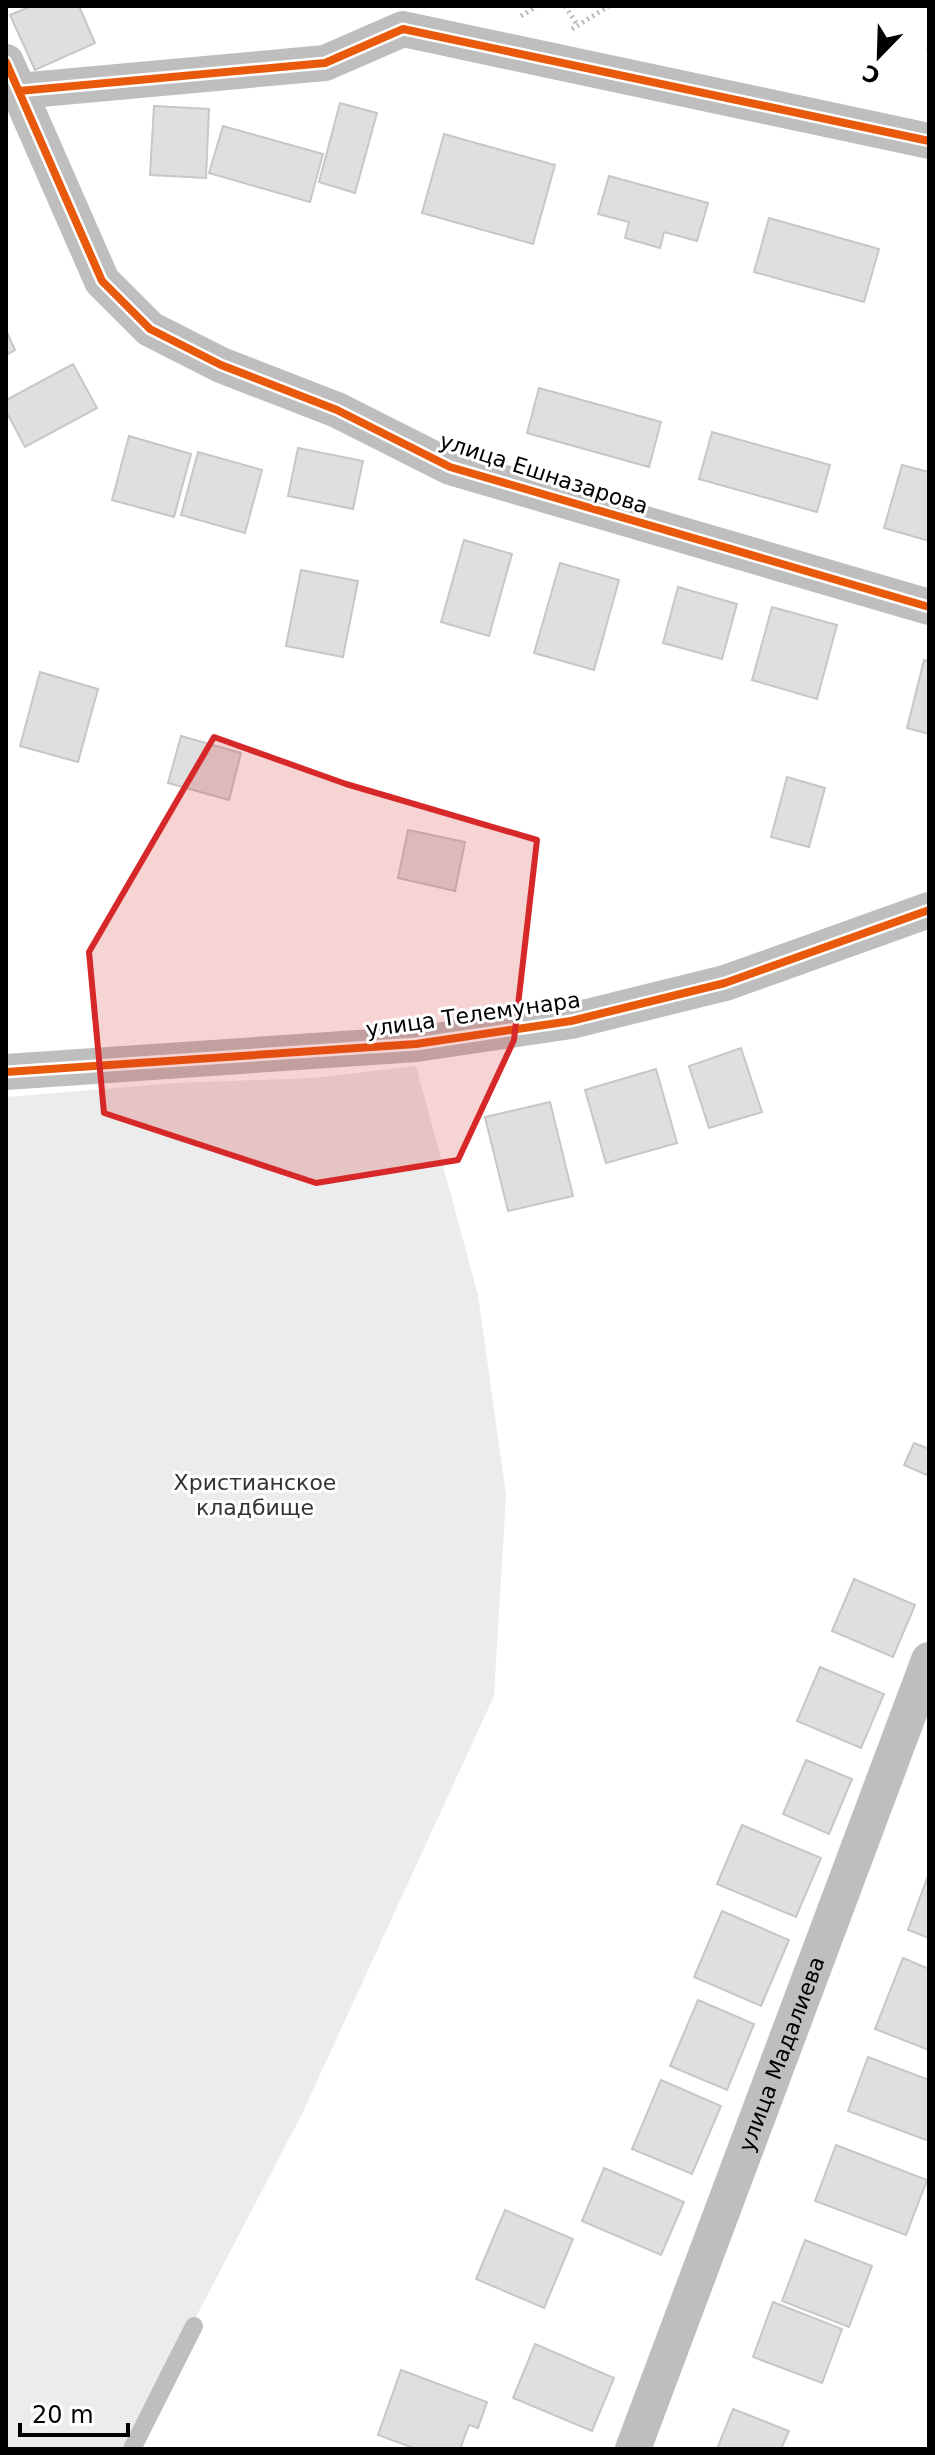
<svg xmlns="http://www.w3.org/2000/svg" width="935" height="2455" font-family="'DejaVu Sans',sans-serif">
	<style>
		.green { fill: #ececec }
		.building { fill: #dfdfdf; stroke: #c7c7c7; stroke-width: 2 }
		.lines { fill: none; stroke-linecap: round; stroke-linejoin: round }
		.path { stroke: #b9b9b9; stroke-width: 5; stroke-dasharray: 2 4; stroke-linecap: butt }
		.lane { stroke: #bebebe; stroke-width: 18 }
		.street { stroke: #bebebe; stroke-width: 36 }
		.cycleway-casing { stroke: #fff; stroke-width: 13 }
		.cycleway { stroke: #e8590c; stroke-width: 8 }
		.marked { fill: #d62828; fill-opacity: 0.2; stroke: #d62828; stroke-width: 6; stroke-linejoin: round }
		.labels { text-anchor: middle; stroke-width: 6; stroke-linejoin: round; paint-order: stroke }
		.street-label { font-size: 22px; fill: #000; stroke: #fff }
		.park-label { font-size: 22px; fill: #333; stroke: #fff }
	</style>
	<rect width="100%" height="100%" fill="#fff"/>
	<path class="green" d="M416 1066 478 1295 506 1495 494 1696 301 2116 127 2449H6V1097L176 1083 313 1078Z"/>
	<path class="building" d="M31 6H79L95 43 35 70 10 15Z
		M340 103 377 113 355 193 319 182Z
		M154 106 209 109 206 178 150 175Z
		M223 126 323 154 310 202 209 173Z
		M444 134 555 165 533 244 422 213Z
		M609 176 708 203 697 241 664 232 660 248 625 238 629 222 598 214Z
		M769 218 879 249 864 302 754 272Z
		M6 330 15 350 6 355Z
		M73 364 97 408 25 447 6 411V400Z
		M539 388 661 422 649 467 527 433Z
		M712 432 830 465 817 512 699 479Z
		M129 436 191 454 174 517 112 500Z
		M298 448 363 461 353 509 288 496Z
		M198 452 262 470 245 533 181 515Z
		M902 465 929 472V541L884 528Z
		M464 540 512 554 489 636 441 622Z
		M560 563 619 580 594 670 534 653Z
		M301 570 358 581 343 657 286 646Z
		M678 587 737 604 722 659 663 643Z
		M772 607 837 625 817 699 752 680Z
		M924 660 929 662V734L907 728Z
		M40 672 98 689 78 762 20 746Z
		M181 736 241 753 229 800 168 783Z
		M787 777 825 788 809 847 771 837Z
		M408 830 465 842 455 891 398 878Z
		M741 1048 762 1112 709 1128 689 1066Z
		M656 1069 677 1143 606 1163 585 1090Z
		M550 1102 573 1196 508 1211 485 1117Z
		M914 1443 929 1449V1476L904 1465Z
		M854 1579 915 1605 893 1657 832 1631Z
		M820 1667 884 1694 861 1748 797 1721Z
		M806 1760 852 1779 829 1834 783 1814Z
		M742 1825 821 1858 796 1917 717 1884Z
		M929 1873V1938L908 1930Z
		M722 1911 789 1940 761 2006 694 1977Z
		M903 1958 929 1969V2050L875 2029Z
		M698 2000 754 2024 727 2090 670 2066Z
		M868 2057 929 2080V2141L848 2111Z
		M661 2080 721 2106 692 2174 632 2149Z
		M836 2145 927 2180 906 2235 815 2201Z
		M604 2168 684 2202 661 2255 582 2221Z
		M505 2210 573 2239 544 2308 476 2279Z
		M805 2240 872 2266 849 2327 782 2301Z
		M773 2302 842 2329 822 2383 753 2357Z
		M535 2344 614 2378 592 2431 513 2398Z
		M401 2370 487 2402 478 2428 469 2425 460 2449H416L378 2435Z
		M733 2409 789 2431 781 2449H717Z"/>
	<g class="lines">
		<path class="path" d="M565 6 578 26
			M521 16 537 6
			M572 29 609 6
			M929 49V55"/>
		<path class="lane" d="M132 2449 194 2326"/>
		<g class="street">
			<path d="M6 62 102 281 150 329 221 365 337 410 450 467 929 607"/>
			<path d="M19 91 325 63 403 29 929 141"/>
			<path d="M6 1072 416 1044 571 1021 725 983 929 910"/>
			<path id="s1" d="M633 2449 929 1660"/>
		</g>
		<defs>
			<path id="cycleway" d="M6 62 102 281 150 329 221 365 337 410 450 467 929 607
				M19 91 325 63 403 29 929 141
				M6 1072 416 1044 571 1021 725 983 929 910"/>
		</defs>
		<use href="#cycleway" class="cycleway-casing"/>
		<use href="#cycleway" class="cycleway"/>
	</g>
	<path class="marked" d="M214 737 346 784 537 840 514 1040 458 1160 316 1183 104 1113 89 952Z"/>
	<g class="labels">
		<g class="street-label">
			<text transform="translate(544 473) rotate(18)" y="8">улица Ешназарова</text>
			<text transform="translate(473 1014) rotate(-8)" y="8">улица Телемунара</text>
			<text dy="8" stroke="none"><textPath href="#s1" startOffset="422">улица Мадалиева</textPath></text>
		</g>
		<g class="park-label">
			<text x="255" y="1490">Христианское<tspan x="255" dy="25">кладбище</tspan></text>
		</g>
	</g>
	<rect width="935" height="2455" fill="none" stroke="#000000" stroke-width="16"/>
	<g transform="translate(879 56) rotate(203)" stroke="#ffffff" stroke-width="6" paint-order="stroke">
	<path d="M0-6L14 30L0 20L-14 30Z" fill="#000000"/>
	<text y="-12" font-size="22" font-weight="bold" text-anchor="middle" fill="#000000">С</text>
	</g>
	<path d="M20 2423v12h108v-12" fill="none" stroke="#000000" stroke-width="4"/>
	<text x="32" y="2423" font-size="24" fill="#000000" stroke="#ffffff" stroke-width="6" paint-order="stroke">20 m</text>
</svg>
